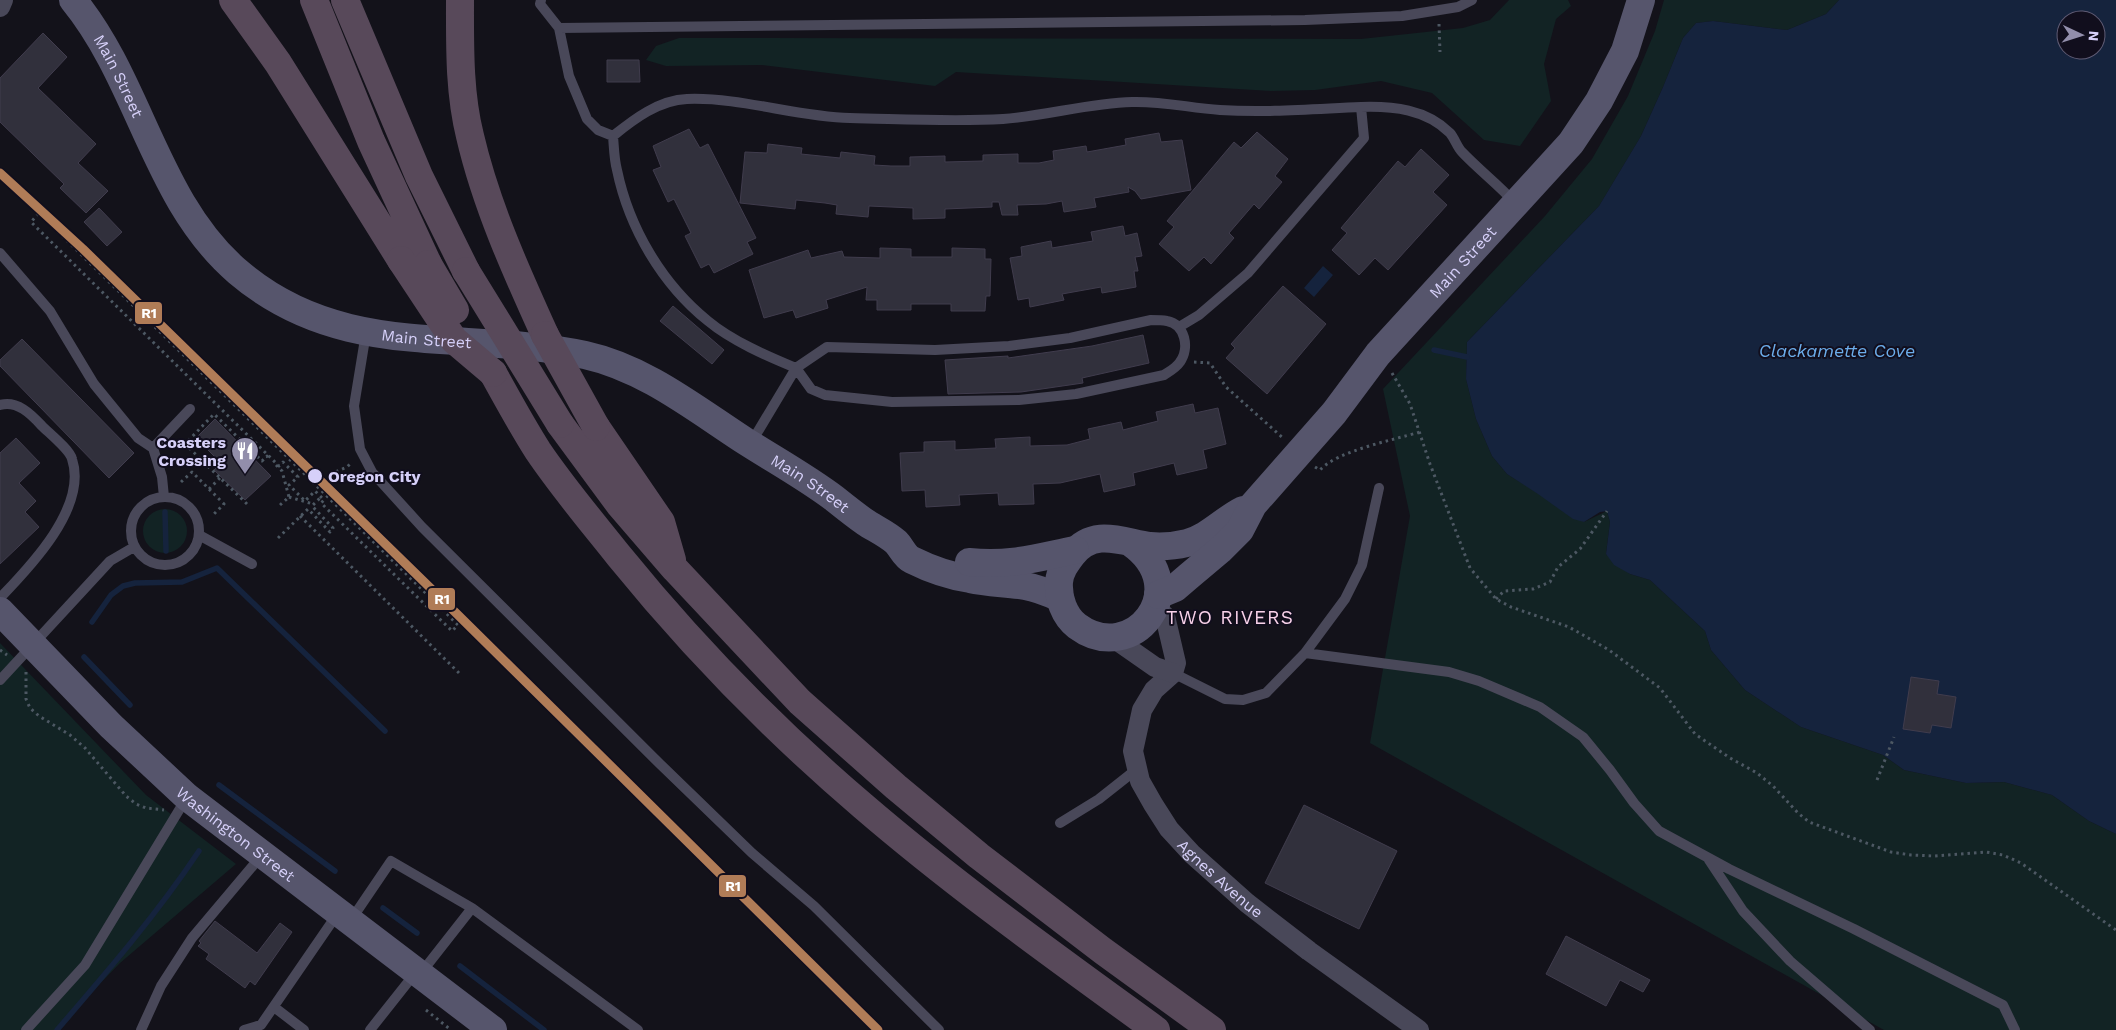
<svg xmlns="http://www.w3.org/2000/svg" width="2116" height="1030" font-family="'Work Sans',sans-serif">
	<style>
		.green { fill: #122324 }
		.water { fill: #15233d; fill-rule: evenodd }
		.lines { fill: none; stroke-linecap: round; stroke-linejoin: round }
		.stream { stroke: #15233d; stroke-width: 5.5 }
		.building { fill: #31303c; stroke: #403c4d }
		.path { stroke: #4d5863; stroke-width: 3; stroke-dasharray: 2.5 4; stroke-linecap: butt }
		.lane { stroke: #494859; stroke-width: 10 }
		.street { stroke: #494859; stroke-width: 20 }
		.secondary { stroke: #56556c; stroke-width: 28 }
		.highway { stroke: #58495a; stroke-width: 28 }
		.highway-bridge { stroke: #58495a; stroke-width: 28 }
		.rail-1-casing { stroke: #110e1d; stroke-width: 12 }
		.rail-1 { stroke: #b07c57; stroke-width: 9 }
		.stop-dot { fill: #d6d0f9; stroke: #110e1d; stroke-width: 2 }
		.labels { text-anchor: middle; stroke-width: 4; stroke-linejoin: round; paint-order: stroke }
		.street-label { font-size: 16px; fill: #d6d0f9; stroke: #110e1d }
		.poi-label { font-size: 16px; font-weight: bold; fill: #d6d0f9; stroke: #110e1d; text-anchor: end }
		.stop-label { font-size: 16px; font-weight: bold; fill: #d6d0f9; stroke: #110e1d; text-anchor: start }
		.water-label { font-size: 18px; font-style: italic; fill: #6cadeb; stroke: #110e1d }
		.quarter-label { font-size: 19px; letter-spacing: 1px; fill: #f9d2ea; stroke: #110e1d }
		.line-badge { stroke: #110e1d; stroke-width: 2 }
		.badge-label { font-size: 14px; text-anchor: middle; font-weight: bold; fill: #fff }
	</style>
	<rect width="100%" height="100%" fill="#13121a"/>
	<path class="green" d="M1509 0H1568L1571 6 1556 19 1544 64 1551 101 1520 146 1484 140 1432 93 1381 81 1315 90 1271 91 956 72 935 86 761 65 666 66 646 60 656 46 679 38 1361 39 1463 28 1490 20Z
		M1664 0H1839L1826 14 1787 30 1713 21 1696 23 1683 38 1663 87 1641 136 1599 206 1467 342 1466 379 1476 419 1492 456 1507 474 1584 522 1607 511 1610 522 1606 554 1630 574 1650 580 1705 631 1711 650 1745 690 1801 727 1883 755 1904 770 1966 783 2004 782 2052 795 2089 821 2116 834V1030H1884L1370 743 1410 516 1383 389 1545 216 1592 159 1628 96 1655 31Z
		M143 531a22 22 0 1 1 44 0a22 22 0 1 1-44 0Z
		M0 643 146 795 236 864 120 963 55 1030H0Z"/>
	<path class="water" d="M1839 0H2116V834L2089 821 2052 795 2004 782 1966 783 1904 770 1883 755 1801 727 1745 690 1711 650 1705 631 1650 580 1630 574 1614 565 1606 554 1610 522 1607 511 1600 512 1584 522 1573 519 1538 494 1507 474 1492 456 1476 419 1466 379 1467 342 1599 206 1641 136 1663 87 1683 38 1696 23 1713 21 1787 30 1826 14ZM2066 20H2096V50H2066Z
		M1323 266 1333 275 1314 297 1304 288Z"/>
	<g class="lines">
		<path class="stream" d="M1434 350 1467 357
			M165 512 166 551
			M92 622 111 595 123 586 135 583 182 582 217 568 385 731
			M84 657 130 705
			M219 785 335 871
			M383 908 417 933
			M460 966 544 1030
			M57 1030C107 972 157 914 199 851"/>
	</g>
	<path class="building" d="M43 33 67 57 38 88 96 144 78 163 108 191 86 213 60 188 64 184 0 122V78Z
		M607 60H639L640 82H607Z
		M689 129 700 148 708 144 756 238 747 242 753 254 714 273 709 264 701 268 685 236 691 233 674 199 668 202 653 170 661 167 653 146Z
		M1257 132 1288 159 1275 176 1282 182 1259 209 1254 204 1229 233 1234 238 1211 264 1204 257 1189 271 1159 244 1174 227 1167 221 1234 142 1241 148Z
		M1159 133 1161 142 1182 140 1191 190 1141 199 1135 191 1128 187 1129 192 1094 198 1096 207 1064 212 1062 201 1046 204 1017 205 1018 215H1002L999 202H992V207L945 209V218L913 219V208L869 206 868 217 836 214 837 205 825 203 796 200 795 209 740 203 745 152 767 153 768 144 802 148 801 154 840 158 841 152 875 156 874 165 891 166H910V157L945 156V162L983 161V155L1018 154V163H1039L1054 160 1053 151 1086 146 1087 152 1126 145 1125 139Z
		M1421 149 1449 175 1433 192 1447 205 1388 270 1375 258 1359 275 1332 250 1347 233 1341 228 1398 161 1405 167Z
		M99 208 122 232 107 246 84 222Z
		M1123 226 1125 236 1137 233 1142 256 1135 257 1138 271H1134L1136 287 1102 293 1101 287 1062 294 1064 300 1030 307 1029 298 1018 300 1010 258 1022 256 1021 247 1051 241 1052 248 1093 241 1091 232Z
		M880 248 911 249V257H952V248L985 249V259H991L990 296H986L985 311H951V304H911V310H877V300H866L867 287 826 300 828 308 796 318 793 310 764 318 749 270 808 250 811 258 842 251 844 257 880 258Z
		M1283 286 1326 324 1267 394 1226 358 1235 348 1231 344Z
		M673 306 724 350 712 364 660 321Z
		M1143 335 1149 363 1082 378 1083 383 1021 392 948 394 945 360 1008 356V358L1092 346Z
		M22 339 134 453 109 478 0 366V360Z
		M1193 404 1195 413 1218 408 1226 444 1203 450 1207 468 1177 475 1174 463 1133 473 1135 485 1104 492 1100 474 1060 483 1033 484 1034 504 999 505 998 493 959 495 960 505 926 507 925 490 902 491 900 453 924 452V442L955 441V450L996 448 995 439 1030 437V446L1067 445 1090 439 1088 429 1121 422 1123 430 1158 421 1156 412Z
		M215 419 271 476 245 500 214 470 221 463 196 438Z
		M16 438 40 463 19 483 36 501 25 512 39 527 0 564V453Z
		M1911 677 1939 681 1937 694 1956 697 1951 728 1932 725 1930 733 1903 729Z
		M1304 805 1397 851 1359 929 1265 883Z
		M215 921 257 953 280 923 292 932 255 985 250 981 245 988 206 959 209 954 198 946 201 943 199 941Z
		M1566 936 1650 980 1643 992 1620 980 1606 1006 1546 974Z"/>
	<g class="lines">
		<path class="path" d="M1439 24 1440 52
			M39 213 458 625 452 631 321 503 324 500 315 491 305 501 289 485 298 477 283 462 279 466 31 222Z
			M1194 362 1210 363 1226 387 1283 438
			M1392 373 1410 404 1430 464 1470 568 1496 599 1511 607 1569 627 1609 650 1660 688 1695 734 1730 758 1757 773 1773 786 1798 813 1809 822 1891 852 1911 855 1934 856 1986 852 2003 855 2021 863 2116 930
			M276 465 282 471 289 497
			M1315 467 1320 470C1337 451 1393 440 1420 432
			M330 474 347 467 352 462
			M181 482 192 472 224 504 214 514
			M209 489 220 478
			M289 497 313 504
			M247 504 185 444 214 414 262 461 267 456 268 458
			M280 505 289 497
			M300 516 459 673
			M278 538 308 509 330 532 333 528 312 506 321 497
			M1496 599 1504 591 1533 589 1550 582 1558 567 1580 549 1607 511
			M0 650 7 655
			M26 672V699L30 708 39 716 70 735 85 748 126 796 136 804 146 808 164 810
			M1877 780 1894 737
			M426 1010 451 1030"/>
		<path class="lane" d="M541 0 540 4 559 28 569 76 587 119 598 130 613 136
			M559 28 1305 20 1402 16 1458 7 1472 0
			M1361 107C1393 106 1426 109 1450 133 1455 139 1457 147 1462 152 1479 170 1499 185 1515 203
			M0 253 50 311 94 384 138 438 153 448 162 477 164 497
			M1151 320C1156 320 1162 320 1167 321 1185 324 1190 348 1180 362 1176 368 1170 371 1164 375L1076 394 1019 400 892 402 825 395 811 389 796 368 827 347 935 350 1009 346 1070 338Z
			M366 333 354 406 360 449 372 472 422 527 660 764 752 853 814 906 939 1030
			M0 405C17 400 31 414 42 426 49 433 70 450 72 459 88 507 30 567 0 598
			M751 443 796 368C767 356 732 341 708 321 662 284 629 228 617 170 614 159 614 147 613 136 634 119 659 100 687 99 742 97 796 117 850 118 901 119 953 122 1003 119 1046 116 1089 103 1132 102 1162 101 1190 108 1220 110 1267 113 1314 109 1361 107L1364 138 1248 273 1199 315 1179 327
			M153 448 190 409
			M131 531a34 34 0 1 1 68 0a34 34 0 1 1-68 0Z
			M199 535 252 564
			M1305 653 1449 672 1479 681 1540 707 1583 737 1610 770 1634 803 1659 831 1729 869 1854 929 2003 1005 2015 1030
			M1173 673 1225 699 1243 700 1266 693 1305 653 1345 599 1362 565 1379 488
			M0 680 110 561 134 547
			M1060 823 1099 799 1137 769
			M1709 860 1743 911 1790 961 1870 1030
			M472 908 638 1030
			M351 920 391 861 472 908 421 973
			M274 1007 304 1030
			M26 1030 85 965 187 797
			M141 1030 161 986 192 938 262 855
			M244 1030 261 1025 338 913
			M370 1030 416 972"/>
		<g class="street">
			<path d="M0 7 3 0"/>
			<path id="s1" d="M1155 606 1165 616 1176 663 1173 673 1154 690 1142 710 1133 751 1140 781 1153 804 1169 829 1192 854 1247 903 1309 951 1419 1030"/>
			<path d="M1112 637 1155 667 1173 673"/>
		</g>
		<g class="secondary">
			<path id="s2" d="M73 0C141 83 155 201 238 272 342 361 463 329 585 355 644 368 693 407 742 439 773 459 806 477 835 499 845 507 855 515 865 522 874 528 887 534 896 542 902 548 904 556 912 560 930 569 950 576 970 579 988 583 1007 583 1025 586 1037 588 1049 593 1060 598"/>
			<path d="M1131 543C1196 589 1132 667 1077 626 1064 616 1058 598 1059 582 1060 571 1066 563 1072 555 1094 527 1122 542 1150 546 1162 547 1175 546 1187 543 1209 537 1223 520 1243 510"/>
			<path d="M969 562C1011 566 1035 558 1075 550"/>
			<path id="s3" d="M1158 595 1175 588 1189 576 1220 550 1240 530 1253 505 1334 413 1378 354 1571 143 1599 101 1625 51 1641 0"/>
			<path id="s4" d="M0 611 111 726 187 797 493 1030"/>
		</g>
		<path class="highway" d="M233 0 278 63 401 260
			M314 0 371 141 428 264
			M345 0 419 176 466 271
			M460 0C460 46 459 92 470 136 486 205 516 271 545 335
			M493 373C508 400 522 426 538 451 563 488 592 522 619 556 692 646 775 731 863 806 956 886 1057 958 1156 1030
			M560 424 619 504 675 569 800 702 896 787 979 856 1103 951 1212 1030
			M596 427 661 522 672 560"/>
		<path class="highway-bridge" d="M401 260 454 340 493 373
			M428 264 455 310
			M466 271 560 424
			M545 335 596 427"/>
		<defs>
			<path id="rail-1" d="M0 173 83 249 455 612 878 1030"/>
		</defs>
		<use href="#rail-1" class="rail-1-casing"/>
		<use href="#rail-1" class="rail-1"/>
	</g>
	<defs>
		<symbol id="restaurant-pin" viewBox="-11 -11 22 30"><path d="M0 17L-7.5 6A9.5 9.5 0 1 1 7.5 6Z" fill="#928eab" stroke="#110e1d"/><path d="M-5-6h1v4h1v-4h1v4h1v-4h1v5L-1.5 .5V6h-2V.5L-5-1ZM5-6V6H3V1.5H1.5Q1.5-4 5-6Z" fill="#fff"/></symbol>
	</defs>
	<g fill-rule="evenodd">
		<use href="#restaurant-pin" x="229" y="435" width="32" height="43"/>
	</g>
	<circle class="stop-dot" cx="315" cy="476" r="8"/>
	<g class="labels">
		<g class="street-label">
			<text dy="6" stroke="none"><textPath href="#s2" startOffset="89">Main Street</textPath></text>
			<text dy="6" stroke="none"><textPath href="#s3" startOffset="455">Main Street</textPath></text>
			<text dy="6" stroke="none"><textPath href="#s2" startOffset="524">Main Street</textPath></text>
			<text dy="6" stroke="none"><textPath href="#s2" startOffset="944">Main Street</textPath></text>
			<text dy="6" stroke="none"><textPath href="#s4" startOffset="325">Washington Street</textPath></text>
			<text dy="6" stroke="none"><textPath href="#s1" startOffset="322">Agnes Avenue</textPath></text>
		</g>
		<g class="poi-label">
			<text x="226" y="448">Coasters<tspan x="226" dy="18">Crossing</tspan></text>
		</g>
		<g class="stop-label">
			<text x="328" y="482">Oregon City</text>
		</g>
		<g class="water-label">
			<text x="1837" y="357">Clackamette Cove</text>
		</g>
		<g class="quarter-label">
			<text x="1230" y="624">TWO RIVERS</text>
		</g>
	</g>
	<g class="line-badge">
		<rect x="134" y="301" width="29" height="24" rx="5" fill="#b07c57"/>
		<rect x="427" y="587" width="29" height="24" rx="5" fill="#b07c57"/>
		<rect x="718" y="874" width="29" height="24" rx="5" fill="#b07c57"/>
	</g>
	<g class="badge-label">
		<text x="149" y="318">R1</text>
		<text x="442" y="604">R1</text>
		<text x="733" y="891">R1</text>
	</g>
	<g transform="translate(2081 35) rotate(94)"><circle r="24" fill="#110e1d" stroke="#605c75"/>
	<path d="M0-4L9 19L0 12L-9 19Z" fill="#928eab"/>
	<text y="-8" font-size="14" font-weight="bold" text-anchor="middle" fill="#d6d0f9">N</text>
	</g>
</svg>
